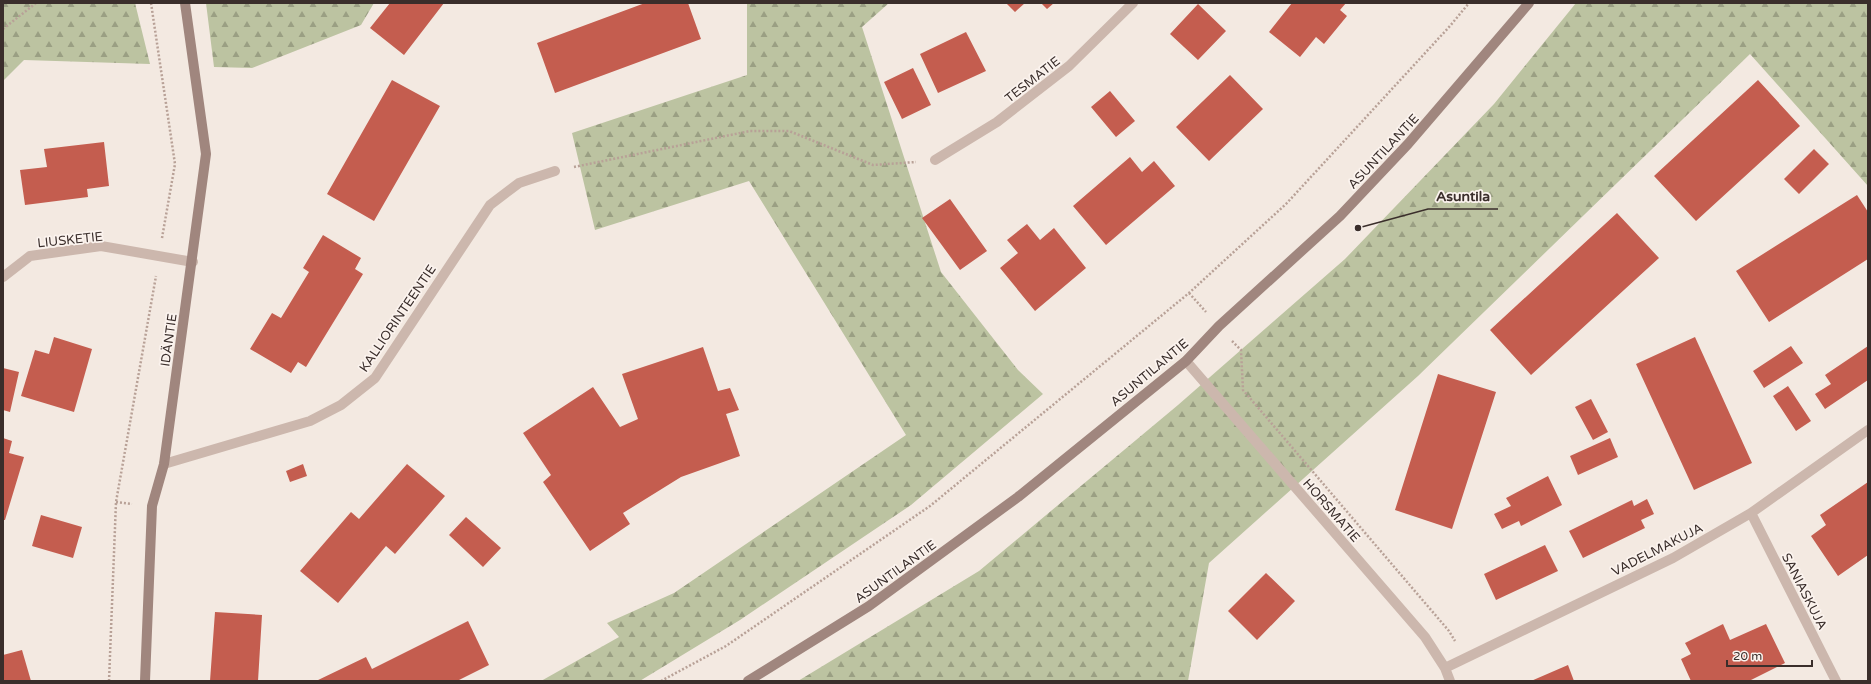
<svg xmlns="http://www.w3.org/2000/svg" width="1871" height="684" font-family="'Varela Round',sans-serif">
	<style>
		.forest { fill: url(#forest-firs) }
		.building { fill: #c45d4f }
		.lines { fill: none; stroke-linecap: round; stroke-linejoin: round }
		.path { stroke: #b8a197; stroke-width: 2.5; stroke-dasharray: 2 2; stroke-linecap: butt }
		.street { stroke: #ccb7ad; stroke-width: 10 }
		.secondary { stroke: #a0867e; stroke-width: 10 }
		.labels { text-anchor: middle; stroke-width: 3.5; stroke-linejoin: round; paint-order: stroke }
		.street-label { font-size: 13px; fill: #3a2e2b; stroke: #fbf3ee }
		.leader { fill: none; stroke: #3a2e2b; stroke-width: 1.5 }
		.callout-dot { fill: #3a2e2b; stroke: #fbf3ee; stroke-width: 1.5 }
		.callout-label { font-size: 14px; text-anchor: middle; font-weight: bold; fill: #3a2e2b; stroke: #fbf3ee; stroke-width: 3.5; stroke-linejoin: round; paint-order: stroke }
	</style>
	<defs>
		<pattern id="forest-firs" width="22" height="20" patternUnits="userSpaceOnUse"><rect width="22" height="20" fill="#bcc3a1"/><path d="M5 1l3.5 6h-7zM16 11l3.5 6h-7z" fill="#9a9f83"/></pattern>
	</defs>
	<rect width="100%" height="100%" fill="#f3e9e1"/>
	<path class="forest" d="M3 3H135L150 64 24 60 3 81Z
		M206 3H374L361 25 252 68 214 67Z
		M747 3H889L862 27 941 272 1018 370 1043 394 911 505 740 620 643 679 640 681H541L619 637 607 623 674 593 906 435 749 181 595 230 572 133 747 75Z
		M1576 3H1868V186L1750 54 1418 376 1209 563 1188 681H798L979 571 1178 405 1345 259 1494 104Z"/>
	<path class="building" d="M390 3H444L404 55 370 28Z
		M645 3H688L701 39 555 93 537 43Z
		M1006 3H1025L1015 12Z
		M1041 3H1054L1047 9Z
		M1292 3H1346L1340 10 1347 16 1324 44 1316 37 1300 57 1269 32Z
		M1198 4 1226 31 1198 60 1170 34Z
		M966 32 986 71 938 93 920 54Z
		M913 68 931 105 902 119 884 82Z
		M1230 75 1263 109 1209 161 1176 127Z
		M392 80 440 106 374 221 327 194Z
		M1758 80 1800 126 1696 221 1654 176Z
		M1110 91 1135 121 1116 137 1091 107Z
		M104 142 109 186 87 189 88 197 25 205 20 170 47 167 44 149Z
		M1814 149 1829 164 1799 194 1784 179Z
		M1130 157 1142 172 1154 161 1175 186 1106 245 1073 206Z
		M1857 195 1868 212V259L1769 322 1736 271Z
		M950 199 987 251 960 270 922 218Z
		M1617 213 1659 258 1531 375 1490 330Z
		M1027 224 1040 240 1054 228 1086 268 1035 311 1000 268 1018 253 1007 240Z
		M323 235 361 258 355 269 363 274 306 367 298 362 291 373 250 349 272 313 281 318 309 272 303 268Z
		M54 337 92 349 74 412 21 396 35 350 49 354Z
		M1695 337 1752 463 1694 490 1636 364Z
		M1791 346 1803 363 1764 388 1753 371Z
		M1868 346V380L1825 409 1815 394 1831 384 1825 375Z
		M703 347 718 391 730 388 739 410 726 414 740 456 681 477 623 513 630 524 590 551 543 482 551 475 523 433 593 387 620 427 638 419 622 374Z
		M3 368 19 372 10 412 3 410Z
		M1438 374 1496 392 1452 529 1395 510Z
		M1788 386 1811 421 1796 431 1773 396Z
		M1591 399 1608 432 1593 440 1575 407Z
		M3 438 12 441 9 453 24 457 5 520H3Z
		M1610 438 1618 457 1578 475 1570 456Z
		M303 464 307 476 290 482 286 471Z
		M407 464 445 496 395 554 386 546 338 603 300 571 351 512 359 519Z
		M1548 476 1562 505 1521 526 1519 521 1502 529 1494 514 1511 506 1506 498Z
		M1868 482V555L1838 576 1811 536 1826 525 1820 515Z
		M1647 499 1654 514 1641 520 1645 528 1583 558 1569 531 1632 500 1634 506Z
		M41 515 82 527 73 558 32 546Z
		M466 517 501 548 483 567 449 535Z
		M1545 545 1558 571 1496 600 1484 574Z
		M1266 573 1295 601 1257 640 1228 611Z
		M215 612 262 615 258 681H210Z
		M468 621 489 665 457 681H316L366 657 372 669Z
		M1723 624 1730 640 1766 624 1785 663 1749 681H1691L1681 659 1691 654 1685 643Z
		M22 650 31 681H3V655Z
		M1568 665 1574 681H1531Z"/>
	<g class="lines">
		<path class="path" d="M151 3 175 164 162 238
			M3 29 36 3
			M574 167 750 131H789L873 165 916 162
			M1189 293 1206 312
			M1232 341 1241 350 1243 390 1449 631 1455 641
			M116 502 132 504
			M109 681 116 502 156 276
			M661 681 726 646 930 506 1189 293 1286 204 1450 26 1469 3"/>
		<path class="street" d="M935 160 997 122 1069 66 1133 3
			M3 277 30 256 101 246 193 262
			M1186 361 1425 637 1445 668 1450 681
			M164 464 310 421 341 405 375 378 490 205 519 183 555 171
			M1751 513 1836 681
			M1445 668 1673 558 1751 513 1868 430"/>
		<path class="secondary" d="M145 681 152 506 164 464 206 154 185 3
			M748 681 869 606 1018 497 1186 361 1219 326 1340 216 1408 144 1529 3"/>
	</g>
	<g class="labels">
		<g class="street-label">
			<text transform="translate(1032 79) rotate(-38)" y="5">TESMATIE</text>
			<text transform="translate(1383 151) rotate(-47)" y="5">ASUNTILANTIE</text>
			<text transform="translate(70 239) rotate(-6)" y="5">LIUSKETIE</text>
			<text transform="translate(397 318) rotate(-56)" y="5">KALLIORINTEENTIE</text>
			<text transform="translate(168 340) rotate(-82)" y="5">IDÄNTIE</text>
			<text transform="translate(1149 372) rotate(-40)" y="5">ASUNTILANTIE</text>
			<text transform="translate(1332 510) rotate(49)" y="5">HORSMATIE</text>
			<text transform="translate(1657 549) rotate(-27)" y="5">VADELMAKUJA</text>
			<text transform="translate(895 571) rotate(-36)" y="5">ASUNTILANTIE</text>
			<text transform="translate(1805 591) rotate(63)" y="5">SANIASKUJA</text>
		</g>
	</g>
	<path class="leader" d="M1358 228L1428 209H1498"/>
	<circle class="callout-dot" cx="1358" cy="228" r="4"/>
	<g class="callout-label">
		<text x="1463" y="201">Asuntila</text>
	</g>
	<rect width="1871" height="684" fill="none" stroke="#3a2e2b" stroke-width="8"/>
	<path d="M1727 660v6h85v-6" fill="none" stroke="#3a2e2b" stroke-width="2"/>
	<text x="1733" y="660" font-size="12" fill="#3a2e2b" stroke="#fbf3ee" stroke-width="3" paint-order="stroke">20 m</text>
</svg>
